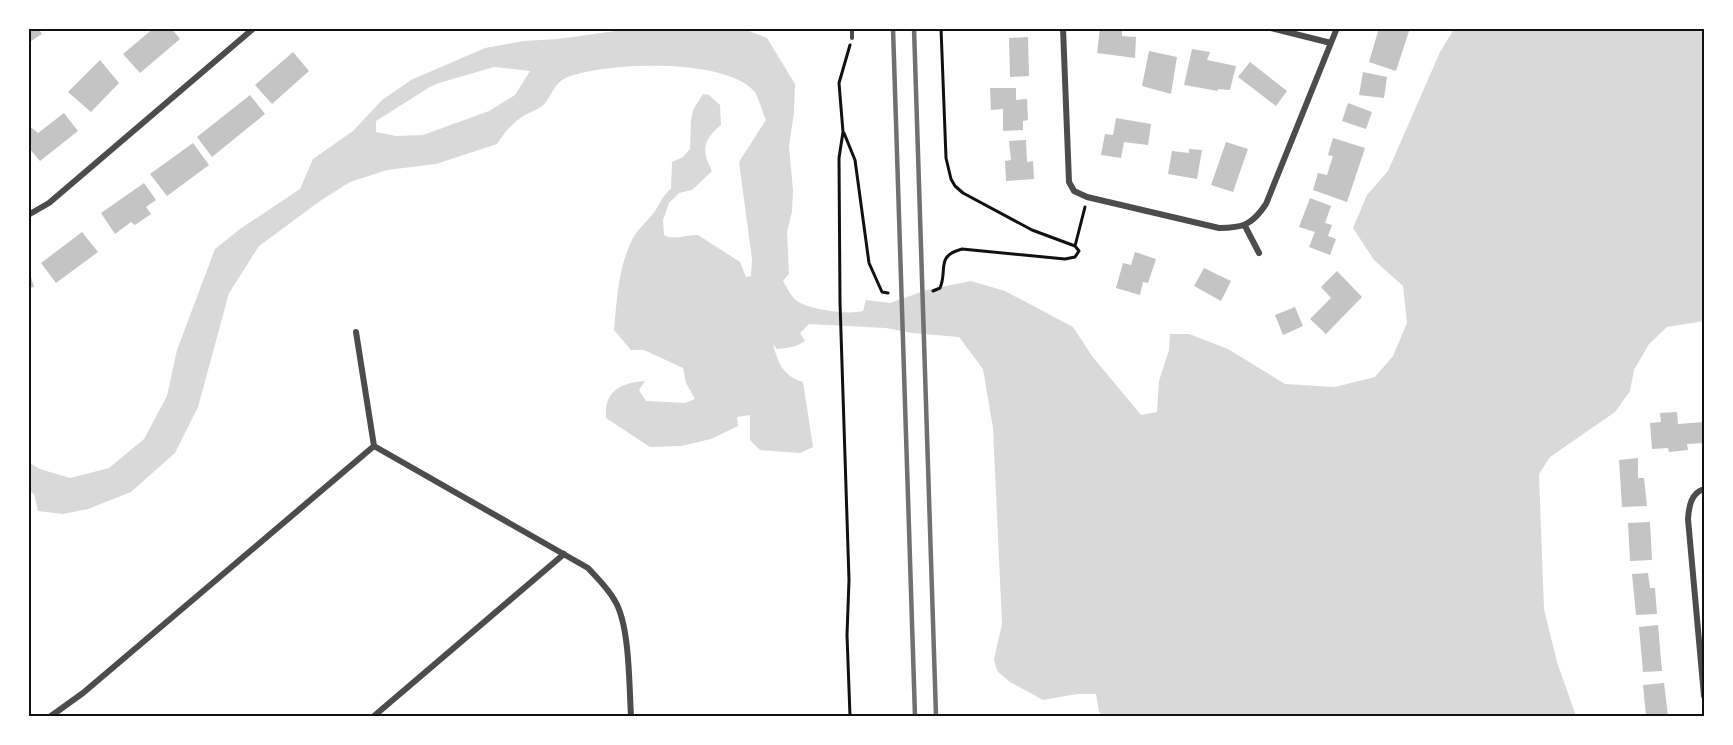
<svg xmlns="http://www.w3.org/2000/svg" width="1733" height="745" font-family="Inter,sans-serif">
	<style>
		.water { fill: #d9d9d9; fill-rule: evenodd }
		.building { fill: #c4c4c4 }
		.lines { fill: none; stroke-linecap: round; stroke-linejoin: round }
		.path { stroke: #111; stroke-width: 3 }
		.service { stroke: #4c4c4c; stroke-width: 4 }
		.minor { stroke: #4c4c4c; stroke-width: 6 }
		.rail { stroke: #707070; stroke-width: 4.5 }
		.neatline { fill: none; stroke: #111; stroke-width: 2 }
	</style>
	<rect width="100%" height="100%" fill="#fff"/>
	<path class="water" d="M637 28 744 29 767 38 795 84 794 112 789 146 793 190 792 212 787 232 789 274 783 281C787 287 791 297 797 301 810 310 849 315 863 311L866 300 890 303 927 290 971 281 1005 291 1073 327 1092 356 1141 415 1157 412 1159 381 1169 350 1170 334H1189L1228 349 1285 384 1335 387 1375 377 1393 356 1407 323 1403 286 1374 260 1353 228 1367 195 1388 171 1440 52 1454 29H1704V321L1667 327 1649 344 1634 370 1630 391 1615 412 1550 457 1539 474 1544 609 1557 662 1576 716H1104L1099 712 1096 694H1077L1043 700 1010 682 997 671 994 659 1002 624 993 428 983 369 959 337 912 333 886 328 809 324 800 333 805 341C796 347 788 348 777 349L773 344C778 363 783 376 803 382L813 447 800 453 760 450 750 440V415L737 417 738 426 711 439 681 446 650 447 606 418C604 391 620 383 645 381L639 390 646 401 685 403 695 399 686 383 683 368 644 350H631L614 330C617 299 618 268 632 240 638 228 648 221 655 211 661 202 663 195 671 189L672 162 683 157 690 149 691 120 693 110 703 94 709 95 720 105 721 125C703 140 701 150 712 171L692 190 679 193 669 203 663 220 664 235C674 241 687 234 698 235L740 262 746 277 751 276 752 259 739 162 766 120C763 114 758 95 754 91 724 58 608 62 568 77 552 83 552 99 541 107 537 110 530 112 525 115 512 123 505 132 497 144L436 164 387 170 350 182 320 201 259 246 229 293 198 407 175 453 131 492 88 509 63 514 38 511 34 494 29 491 28 462 40 469 70 478 109 468 144 439 167 396 177 350 215 249 240 229 300 189 313 159 353 131 382 100 411 80 485 48 524 41 558 39ZM494 67 530 71 515 95 489 111 423 135 396 136 376 132V121L430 87 439 83Z"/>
	<path class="building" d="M28 28H38L42 34 28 43Z
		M154 28H171L180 39 140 73 123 54Z
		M1100 28 1122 31V36L1136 37 1135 58 1097 53Z
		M1379 28H1410L1396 71 1369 62Z
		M1028 37 1029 76 1010 77 1009 38Z
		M1192 49 1210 52 1207 60 1236 66 1230 90 1218 89V91L1184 85Z
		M1149 51 1177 57 1171 94 1142 86Z
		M293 52 309 71 272 104 255 85Z
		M100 60 119 83 91 112 68 92Z
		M1250 62 1287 91 1276 106 1238 77Z
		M1363 72 1387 77 1384 98 1359 95Z
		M990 88H1016V100L1027 99 1028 120 1023 121V130L1003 131V109L991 110Z
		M250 95 265 114 212 157 197 137Z
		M1348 103 1372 112 1366 129 1342 121Z
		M64 113 78 131 40 161 28 147V125L38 133Z
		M1116 118 1151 124 1148 145 1124 142 1121 158 1101 155 1105 134 1113 135Z
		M1333 138 1365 148 1347 202 1313 190 1318 173 1327 175 1333 156 1328 155Z
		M1026 140 1027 162 1033 161 1034 179 1006 181 1005 161 1011 160 1009 141Z
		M1226 142 1248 149 1233 192 1211 185Z
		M193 143 209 165 167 196 150 174Z
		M1189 149 1202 150 1197 179 1168 174 1172 151 1189 153Z
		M144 183 156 200 146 207 151 214 135 225 131 222 115 234 101 213Z
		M1310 198 1331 206 1325 223 1332 225 1328 236 1336 239 1330 255 1309 247 1315 232 1299 227Z
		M82 232 98 252 56 283 41 263Z
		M1135 252 1156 259 1148 283 1143 282 1140 295 1116 288 1123 263 1131 265Z
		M28 267 34 287 28 288Z
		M1204 268 1231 281 1221 301 1194 286Z
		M1337 271 1362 297 1326 334 1310 319 1331 298 1321 287Z
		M1295 307 1303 326 1283 335 1275 315Z
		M1677 412 1678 424 1704 422V443L1687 444 1688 450 1669 452 1668 448 1652 449 1650 423 1661 422 1660 413Z
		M1638 458V478H1644L1647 506 1622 507 1619 460Z
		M1650 522 1652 560 1630 561 1628 523Z
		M1648 573 1650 588H1655L1657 614 1636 615 1632 574Z
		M1658 625 1662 671 1643 672 1639 627Z
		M1664 683 1668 716H1646L1643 685Z"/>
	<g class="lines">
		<path class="path" d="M941 28 946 158 951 179 955 186 963 193 1032 230 1075 246
			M850 45 839 83 843 132 839 158 840 302 849 580 847 635 850 716
			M844 133 855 160 869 263 882 292 888 293
			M1075 246 1085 207
			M933 291 940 288C948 270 935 256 962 249L1065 259 1075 257 1079 251 1075 246"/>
		<path class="service" d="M852 28V38"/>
		<path class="minor" d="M1063 28 1069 182 1074 191 1087 197 1219 228C1243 228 1252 225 1266 204L1337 28
			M1271 28 1331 43
			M28 215 49 203 254 28
			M1245 226 1259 253
			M356 332 374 446
			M1704 489C1691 493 1689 506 1688 519L1704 696
			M51 716 83 693 374 446 588 568C598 579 608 588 615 601 630 626 629 686 631 716
			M374 716 564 554"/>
		<path class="rail" d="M893 28 915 716
			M914 28 936 716"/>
	</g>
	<rect width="1733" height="745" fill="none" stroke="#ffffff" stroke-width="60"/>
	<rect x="30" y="30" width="1673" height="685" class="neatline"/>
</svg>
